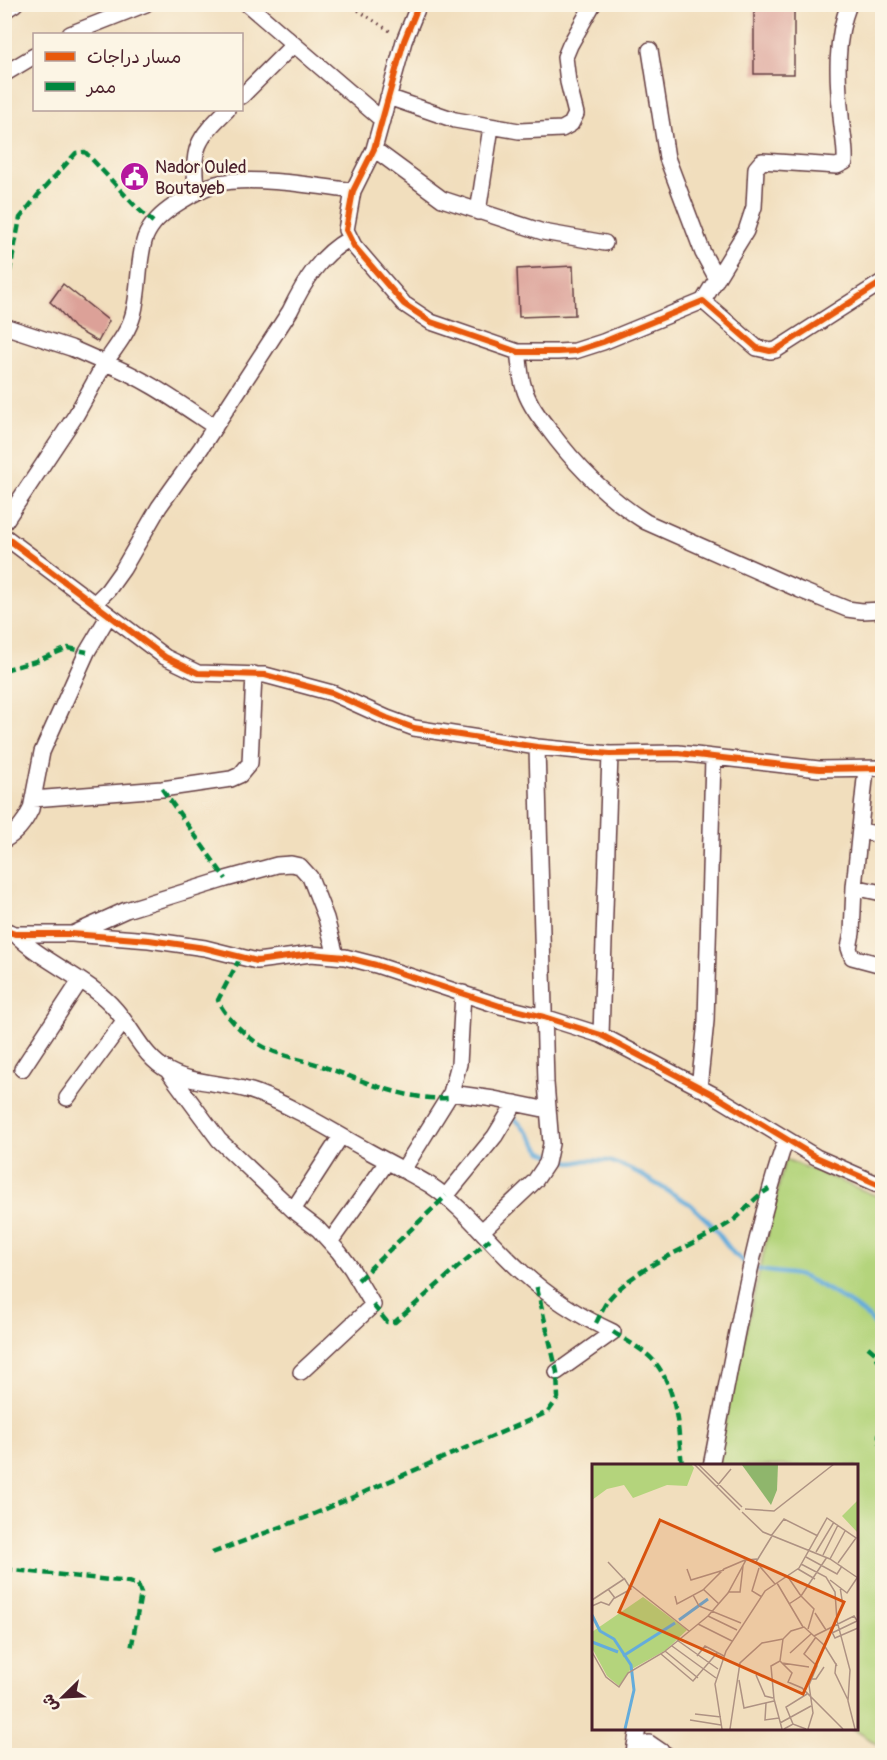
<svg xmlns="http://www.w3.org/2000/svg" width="887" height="1760" font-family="Pangolin,'Playpen Sans Arabic',sans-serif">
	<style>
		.green { fill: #b4d47c; stroke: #7f7a54; stroke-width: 1.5 }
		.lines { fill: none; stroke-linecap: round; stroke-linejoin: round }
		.stream { stroke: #64acdb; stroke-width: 4.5 }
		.building { fill: #dca198 }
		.street-casing { stroke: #633c41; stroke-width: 18 }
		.path { stroke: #633c41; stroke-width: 3; stroke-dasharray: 1.5 4.5; stroke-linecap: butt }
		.street { stroke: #fff; stroke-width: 15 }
		.quiet { stroke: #00873e; stroke-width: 4.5; stroke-dasharray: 9 4.5; stroke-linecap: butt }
		.cycleway-casing { stroke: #fcf5e5; stroke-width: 10 }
		.cycleway { stroke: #e8590c; stroke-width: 6 }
		.labels { text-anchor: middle; stroke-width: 5; stroke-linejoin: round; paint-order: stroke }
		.poi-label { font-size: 18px; fill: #4a1f2b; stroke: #fcf5e5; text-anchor: start }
		.inset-river { fill: none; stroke: #64acdb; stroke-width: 3 }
		.inset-road { fill: none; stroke: #ae9283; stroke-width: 1.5 }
		.view { fill: #d8530f; fill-opacity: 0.15; stroke: #d8530f; stroke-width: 3 }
		.inset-edge { fill: none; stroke: #4a1f2b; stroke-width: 3 }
	</style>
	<rect width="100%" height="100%" fill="#fcf5e5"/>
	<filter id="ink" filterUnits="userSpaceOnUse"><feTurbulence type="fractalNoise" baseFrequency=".0167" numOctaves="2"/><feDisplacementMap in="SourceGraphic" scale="12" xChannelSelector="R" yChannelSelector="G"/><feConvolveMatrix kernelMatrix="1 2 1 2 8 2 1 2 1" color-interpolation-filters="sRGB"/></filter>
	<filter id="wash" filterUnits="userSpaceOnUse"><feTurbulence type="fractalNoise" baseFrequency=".008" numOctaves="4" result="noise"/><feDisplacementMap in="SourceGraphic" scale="24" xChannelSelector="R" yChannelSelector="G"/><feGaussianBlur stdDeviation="1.35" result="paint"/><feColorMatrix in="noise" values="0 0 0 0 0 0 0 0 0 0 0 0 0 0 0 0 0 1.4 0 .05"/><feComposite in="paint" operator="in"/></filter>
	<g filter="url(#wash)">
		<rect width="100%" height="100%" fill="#f1debd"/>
		<path class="green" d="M785 1159 882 1198V1747L853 1729 856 1728V1466H715Z"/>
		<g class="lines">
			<path class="stream" d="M512 1116 528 1132 542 1152 574 1163 587 1160 609 1161 633 1170 690 1204 712 1225 734 1254 747 1264
				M754 1268C770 1274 785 1271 800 1276 814 1280 857 1307 868 1317 875 1324 879 1332 882 1341"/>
		</g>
		<g id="blocks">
			<path class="building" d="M754 5H794V74H754Z
				M573 266 575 315 519 317 517 269Z
				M63 284 109 321 98 342 74 328 59 310 50 302Z"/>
		</g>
	</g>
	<g filter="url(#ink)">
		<use href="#blocks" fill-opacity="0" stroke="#633c41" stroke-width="1.5"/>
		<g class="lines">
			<defs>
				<path id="street" d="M247 4 381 119
					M419 4 404 41 374 149 353 191 346 230 354 246 404 304 431 322 518 352H557L575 351 603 342 703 301 757 348 770 351 776 350 882 282
					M4 11 15 4
					M70 34 146 4
					M650 50 667 158 703 253 717 279
					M4 74 34 56
					M242 96 293 45
					M388 97 455 120 519 131 562 129 571 124 576 114 568 82 565 57 570 45 593 4
					M374 149 442 199 543 232 605 243
					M197 191C190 149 198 138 227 110
					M478 212 491 127
					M703 301 746 231 754 207 756 168 762 161 837 166 845 162C846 147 842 131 841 116 837 79 835 39 849 4
					M4 326 71 348 105 363C115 348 128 333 133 315 140 290 137 263 145 238 151 223 162 214 175 205 188 197 201 188 216 184 250 175 316 186 353 191
					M518 352C520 363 520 377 524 388 528 402 538 416 547 427 575 465 606 497 646 522L800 590 847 609 862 611 882 610
					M4 523 76 415 105 363C145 378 179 403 215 427
					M4 536 165 657 198 673 265 675 332 693 387 718 414 728 537 747 610 754 678 753 819 769 882 768
					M94 604 108 590 123 569 159 507 201 448 290 311C304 282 320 255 349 239
					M866 769 854 887 852 933 849 948 852 957 882 965
					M33 799 162 789 231 779 240 775 250 763 254 674
					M860 831 882 835
					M4 840C17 833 25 822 31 809L42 752 87 652 109 615
					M854 887 882 893
					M4 930 15 934H72L149 940 205 948 257 961 311 954 345 957 376 965 500 1006 544 1017 601 1035 714 1095 816 1157 882 1186
					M75 933 126 910 226 879 277 865 291 864 300 866 310 877 326 918 336 956
					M15 934C45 964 90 979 116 1010 134 1031 144 1058 169 1071 195 1085 229 1082 257 1093 297 1108 333 1132 370 1152 390 1163 410 1173 430 1185 466 1209 490 1244 522 1272 548 1296 581 1317 613 1332L557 1372
					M601 1035 610 754
					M22 1069 80 981
					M168 1071 219 1140 293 1210 318 1229 339 1252 351 1268 373 1305 301 1372
					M699 1088 706 1021 713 758
					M451 1093 494 1099 548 1110
					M67 1098 124 1021
					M403 1170 451 1093 459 1064 463 993
					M446 1196 495 1136 515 1103
					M293 1210 341 1136
					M482 1231 535 1181 547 1163 551 1144 546 1083 537 747
					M330 1242 387 1162
					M711 1466C733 1356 750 1245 786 1139
					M634 1752 638 1728
					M632 1756 641 1745 649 1743 668 1756"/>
			</defs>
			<use href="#street" class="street-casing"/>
			<path class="path" d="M348 4 393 33"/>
			<use href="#street" class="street"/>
			<path class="quiet" d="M4 286 9 276 20 218 38 195 76 153 85 152 89 156 136 207 153 222
				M4 670 39 660 68 648 87 652
				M162 789 226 879
				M240 958 218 1000C222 1014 249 1039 262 1046 280 1056 300 1059 319 1065 360 1079 403 1101 448 1098
				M358 1280 446 1196
				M373 1305 387 1322H395L490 1239
				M596 1323C600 1316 603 1306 609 1299 639 1264 693 1247 731 1222 746 1212 751 1199 769 1189
				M613 1332C625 1340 641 1348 652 1359 678 1387 678 1430 682 1466
				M868 1347 875 1353 882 1369
				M882 1389 879 1437 882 1457
				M212 1553 305 1518 548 1412 558 1398 557 1372 536 1284
				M4 1569 129 1582 138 1585 141 1593 131 1650"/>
			<defs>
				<path id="cycleway" d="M419 4 404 41 374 149 353 191 346 230 354 246 404 304 431 322 518 352H557L575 351 603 342 703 301 757 348 770 351 776 350 882 282
					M4 536 165 657 198 673 265 675 332 693 387 718 414 728 537 747 610 754 678 753 819 769 882 768
					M4 930 15 934H72L149 940 205 948 257 961 311 954 345 957 376 965 500 1006 544 1017 601 1035 714 1095 816 1157 882 1186"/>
			</defs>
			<use href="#cycleway" class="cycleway-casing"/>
			<use href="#cycleway" class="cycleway"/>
		</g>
	</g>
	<defs>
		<symbol id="civic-disc" viewBox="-11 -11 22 22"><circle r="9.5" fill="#b5179e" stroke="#fcf5e5"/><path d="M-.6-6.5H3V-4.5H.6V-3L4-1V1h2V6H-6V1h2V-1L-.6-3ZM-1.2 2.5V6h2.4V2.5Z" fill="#fff"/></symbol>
	</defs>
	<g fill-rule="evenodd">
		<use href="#civic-disc" x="118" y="160" width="33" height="33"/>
	</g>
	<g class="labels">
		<g class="poi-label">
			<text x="155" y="173">Nador Ouled<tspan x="155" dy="21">Boutayeb</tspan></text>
		</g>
	</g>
	<g transform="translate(592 1464)">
		<rect width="266" height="266" fill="#f1debd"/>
		<path d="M0 0H99L102 4 95 22 75 21 41 34 32 21 15 25 0 36ZM265 37H266L265 68 250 52ZM51 133 95 166 74 186 38 206 27 222 15 212 0 184V168Z" fill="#b4d47c"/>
		<path d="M186 0 185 26 179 41 150 1Z" fill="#8fb66c"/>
		<path class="inset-river" d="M0 151 8 167 22 175 39 201 42 226 33 265M87 156 116 135M0 178 26 188M31 192 83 159"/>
		<path class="inset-road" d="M102 0 148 46M106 0 150 43M125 22 139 5M153 45 182 47 242 0M150 48 171 68 238 95 266 114M179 72 192 55 226 72M180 72 164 98 183 120M224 88 242 58M231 91 246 61M214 93 245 110 250 102M238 95 253 67M209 100 234 113 243 128 245 157 258 206 256 237 263 265M167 104 160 127 170 133M95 105 99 116 132 106M206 105 223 115M196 113 209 132 197 140M238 116 255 129 265 114M185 119 211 163M40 122 97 167M248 123 251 142M16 125 23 134 39 125 32 114M111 125 127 140M137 128H148L151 102M101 131 107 142 149 159M83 132 85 140 111 126 132 105 153 96M0 136 32 115 16 98M0 142 9 138 17 141 22 134M223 149 234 166M116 152 145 166M106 160 140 177M238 164 243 174 266 164M216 165 222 145 209 132 235 93M240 169 265 157M222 172 262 152 266 158M85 176 126 205M80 182 124 214M73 187 106 214M0 188 14 213 27 223 36 209 72 188 116 152 136 129 154 96 165 95M198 189 219 170M69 190 101 217 125 189M105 192 113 182 132 192M188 197 200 209 196 218 210 224 251 265M190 199 217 203M244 199 243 209 256 236M164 211 173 232 181 234M219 215H224L232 203M147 216 152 244 182 237M174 239 173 256 187 254M103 250 129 253M98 256 129 261M188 259 219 242M201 260 194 243 215 230M130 265 123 220 134 187 173 127 207 104 235 54 264 74 246 99M138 265 148 199 170 179 191 175M190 265 182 235 179 202 188 197 191 175 199 167 212 163 232 181 245 202M192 265 201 260 214 265M216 265 221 249 217 221 225 202 212 190 224 173"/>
		<path class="view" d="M68 56 252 138 211 230 27 148Z"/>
		<rect width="266" height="266" class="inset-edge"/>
	</g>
	<rect width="887" height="1760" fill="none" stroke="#fcf5e5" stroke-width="24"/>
	<rect x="33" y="33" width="210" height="78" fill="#fcf5e5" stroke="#b59f9b" stroke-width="1.5"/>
	<rect x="45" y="52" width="30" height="9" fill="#e8590c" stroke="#b59f9b" stroke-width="1.5"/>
	<text x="87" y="63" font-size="18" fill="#4a1f2b">مسار دراجات</text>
	<rect x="45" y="82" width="30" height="9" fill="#00873e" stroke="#b59f9b" stroke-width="1.5"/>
	<text x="87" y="93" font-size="18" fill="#4a1f2b">ممر</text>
	<g transform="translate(63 1697) rotate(246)" stroke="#fcf5e5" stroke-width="4.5" paint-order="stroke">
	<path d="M0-4.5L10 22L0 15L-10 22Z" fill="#4a1f2b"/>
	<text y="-9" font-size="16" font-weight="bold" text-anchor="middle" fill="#4a1f2b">ش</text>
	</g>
</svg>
